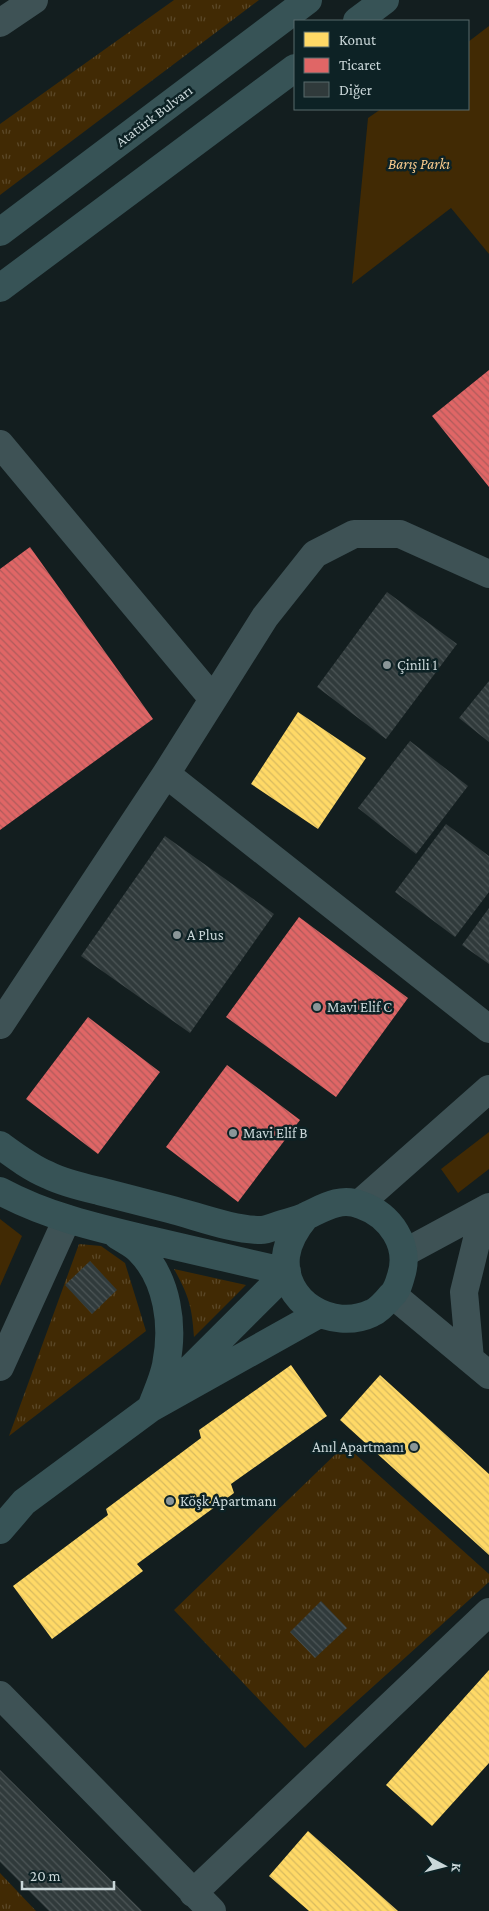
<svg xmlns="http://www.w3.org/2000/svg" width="489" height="1911" font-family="'Crimson Pro',serif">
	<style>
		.grass { fill: url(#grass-tufts) }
		.park { fill: #412a04 }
		.homes { fill: url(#homes-back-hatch) }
		.shops { fill: url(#shops-back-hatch) }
		.building { fill: url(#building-back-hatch) }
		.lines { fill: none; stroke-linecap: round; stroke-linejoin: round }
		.minor { stroke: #3e5255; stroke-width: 28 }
		.major { stroke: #375356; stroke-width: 28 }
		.poi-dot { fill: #8a9698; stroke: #0d2225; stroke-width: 2 }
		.labels { text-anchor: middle; stroke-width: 5; stroke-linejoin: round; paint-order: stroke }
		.street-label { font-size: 15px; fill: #cad7d9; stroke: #0d2225 }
		.park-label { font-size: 15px; font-style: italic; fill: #facc8e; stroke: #0d2225 }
		.poi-label { font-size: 15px; fill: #cad7d9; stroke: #0d2225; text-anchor: start }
	</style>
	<defs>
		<pattern id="grass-tufts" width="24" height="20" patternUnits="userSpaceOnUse" patternTransform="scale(1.25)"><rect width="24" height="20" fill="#412a04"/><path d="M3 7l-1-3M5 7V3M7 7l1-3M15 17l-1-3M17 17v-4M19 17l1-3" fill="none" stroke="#5b4828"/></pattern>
		<pattern id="homes-back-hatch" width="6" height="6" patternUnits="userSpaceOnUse" patternTransform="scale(1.25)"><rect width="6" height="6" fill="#ffd966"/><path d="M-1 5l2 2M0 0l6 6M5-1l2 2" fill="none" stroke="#d8ba5f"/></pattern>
		<pattern id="shops-back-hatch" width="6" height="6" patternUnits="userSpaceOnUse" patternTransform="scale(1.25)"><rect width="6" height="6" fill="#e06666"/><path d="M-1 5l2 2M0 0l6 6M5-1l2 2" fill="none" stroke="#af5b5b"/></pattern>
		<pattern id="building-back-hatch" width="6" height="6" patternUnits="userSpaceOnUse" patternTransform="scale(1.25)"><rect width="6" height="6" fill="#303a3b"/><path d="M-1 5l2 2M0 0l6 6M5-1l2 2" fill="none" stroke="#4d5657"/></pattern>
	</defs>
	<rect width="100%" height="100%" fill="#131e1f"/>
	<path class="grass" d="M174 0H259L0 195V124Z
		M79 1244 101 1246 125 1263 146 1331 9 1436Z
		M174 1269 246 1285 194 1337C192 1307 189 1296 174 1269Z
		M345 1445 489 1574V1582L305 1748 174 1610Z
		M0 1873 36 1911H0Z"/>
	<path class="park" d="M489 26V254L451 208 352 284 368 118 381 109H468V42Z
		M489 1132V1169L458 1193 441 1169Z
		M0 1219 22 1236 0 1286Z"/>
	<path class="homes" d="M298 712 366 758 318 829 251 784Z
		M291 1365 327 1416 231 1484 234 1493 137 1564 143 1571 52 1639 13 1586 108 1515 106 1509 201 1438 199 1430Z
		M380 1375 489 1474V1555L340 1420Z
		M489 1670V1763L432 1826 386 1785Z
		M308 1831 398 1911H309L269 1876Z"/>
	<path class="shops" d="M489 370V487L432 416Z
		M30 547 153 719 0 830V569Z
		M299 917 408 998 336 1097 226 1017Z
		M88 1017 160 1072 98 1154 26 1099Z
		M227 1065 300 1120 238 1202 166 1147Z"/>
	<path class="building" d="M387 592 457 644 386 739 317 687Z
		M489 681V742L459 718Z
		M410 741 468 786 416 854 358 808Z
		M446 824 489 856V892L455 937 395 892Z
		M165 836 274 914 190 1033 81 956Z
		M489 908V964L462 945Z
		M90 1261 117 1290 92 1314 65 1285Z
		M321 1601 347 1628 315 1658 290 1632Z
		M0 1770 142 1911H49L0 1862Z"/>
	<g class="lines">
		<path class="minor" d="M0 23 34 0
			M0 444 213 699
			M166 774 489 1029
			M0 1025 166 774 265 617 315 554 354 534H400L489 574
			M359 1204 489 1089
			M404 1253 489 1207
			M393 1295 489 1375
			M470 1359 464 1292 477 1239 489 1221
			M0 1367 67 1219
			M0 1695 212 1911
			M193 1893 489 1612"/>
		<path class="major" d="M357 21 385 0
			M0 232 308 0
			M0 288 295 68
			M0 1145C15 1156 31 1168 48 1175 64 1183 82 1187 99 1191 122 1197 145 1203 169 1209 197 1216 232 1230 261 1230 267 1230 273 1227 279 1225 288 1222 299 1220 308 1215 325 1207 341 1197 361 1205 390 1215 411 1245 401 1276 399 1283 397 1291 391 1296 386 1302 379 1310 372 1313 332 1332 281 1302 286 1256 288 1240 296 1228 306 1216
			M0 1191C46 1216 98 1228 149 1240 195 1251 241 1261 287 1272
			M117 1235C124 1240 133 1244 139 1250 168 1279 174 1326 166 1365 163 1380 156 1394 151 1408
			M175 1384 287 1272
			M0 1530 24 1502 151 1408 319 1314"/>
	</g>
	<g class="poi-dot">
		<circle cx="387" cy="665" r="5"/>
		<circle cx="177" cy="935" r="5"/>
		<circle cx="317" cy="1007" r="5"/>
		<circle cx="233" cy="1133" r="5"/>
		<circle cx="414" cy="1447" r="5"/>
		<circle cx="170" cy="1501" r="5"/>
	</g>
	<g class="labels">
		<g class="street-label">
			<text transform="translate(154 116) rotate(-37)" y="5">Atatürk Bulvarı</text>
		</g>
		<g class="park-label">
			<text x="419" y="169">Barış Parkı</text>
		</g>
		<g class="poi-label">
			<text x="397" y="670">Çinili 1</text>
			<text x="187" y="940">A Plus</text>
			<text x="327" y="1012">Mavi Elif C</text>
			<text x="243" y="1138">Mavi Elif B</text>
			<text x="404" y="1452" text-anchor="end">Anıl Apartmanı</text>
			<text x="180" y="1506">Köşk Apartmanı</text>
		</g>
	</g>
	<rect x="294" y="20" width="175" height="90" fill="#0d2225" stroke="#596a6d"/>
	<rect x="304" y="32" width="25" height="15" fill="#ffd966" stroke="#596a6d"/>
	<text x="339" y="45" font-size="15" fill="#cad7d9">Konut</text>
	<rect x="304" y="58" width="25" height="15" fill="#e06666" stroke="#596a6d"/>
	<text x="339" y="70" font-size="15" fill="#cad7d9">Ticaret</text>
	<rect x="304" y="82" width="25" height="15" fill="#303a3b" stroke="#596a6d"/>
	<text x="339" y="95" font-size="15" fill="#cad7d9">Diğer</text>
	<g transform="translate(444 1866) rotate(97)" stroke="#0d2225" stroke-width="4" paint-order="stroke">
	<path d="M0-4L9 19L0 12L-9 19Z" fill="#cad7d9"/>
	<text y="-8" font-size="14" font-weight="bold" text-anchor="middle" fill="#cad7d9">K</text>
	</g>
	<path d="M22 1881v8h92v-8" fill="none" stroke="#cad7d9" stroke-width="2.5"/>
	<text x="30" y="1881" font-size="15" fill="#cad7d9" stroke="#0d2225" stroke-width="4" paint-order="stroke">20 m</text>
</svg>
